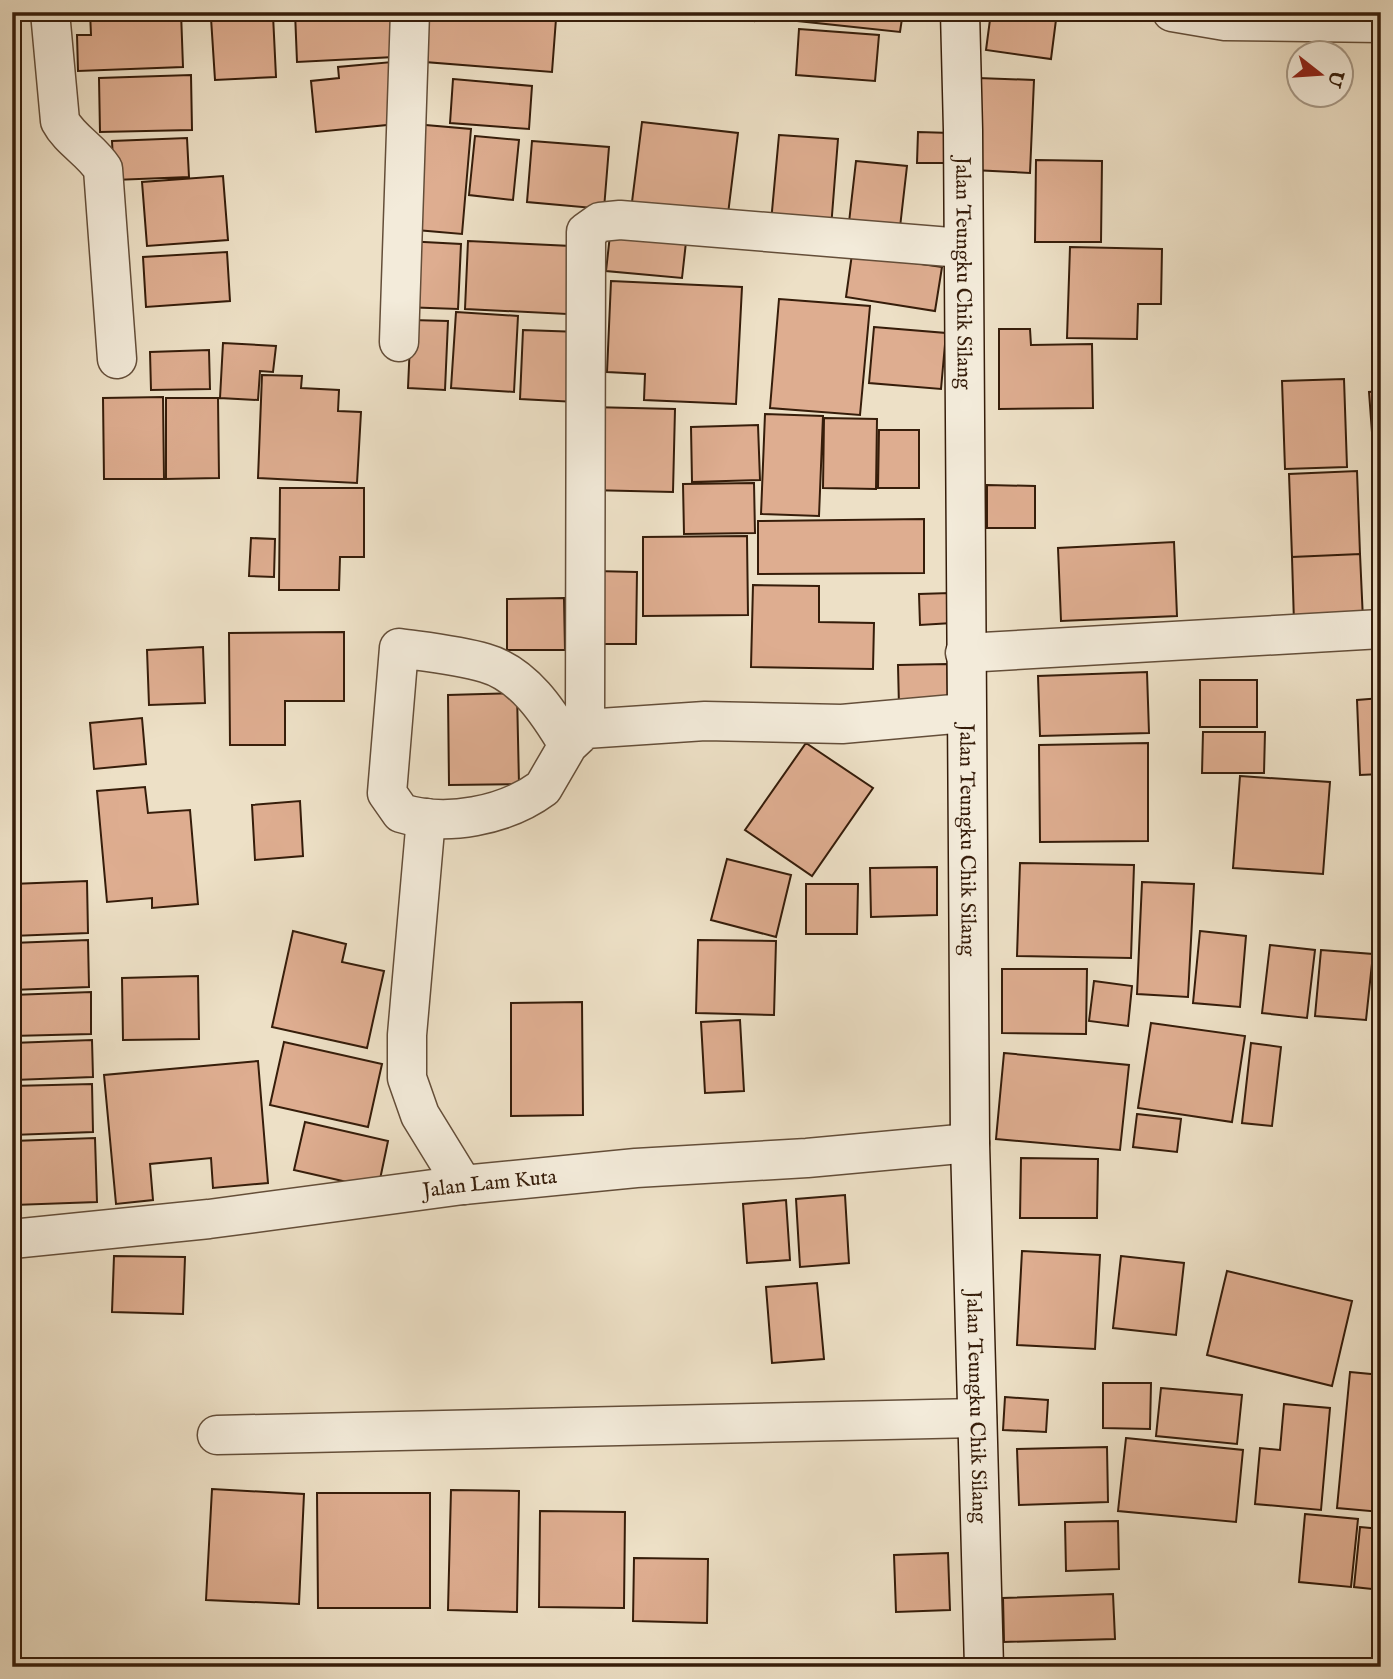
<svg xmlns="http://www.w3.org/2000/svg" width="1393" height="1679" font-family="'IM FELL English',serif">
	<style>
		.building { fill: #dead90; stroke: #361d0a; stroke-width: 2 }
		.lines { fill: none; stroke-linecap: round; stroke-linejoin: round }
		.street-casing { stroke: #644e39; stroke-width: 41 }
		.secondary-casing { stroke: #361d0a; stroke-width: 41 }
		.street { stroke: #f3ebda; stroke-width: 38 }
		.secondary { stroke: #f3ebda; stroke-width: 38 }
		.labels { text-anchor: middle; stroke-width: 5; stroke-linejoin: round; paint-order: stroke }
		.street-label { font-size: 21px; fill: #361d0a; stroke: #f3ebda }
	</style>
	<rect width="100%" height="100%" fill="#ede0c6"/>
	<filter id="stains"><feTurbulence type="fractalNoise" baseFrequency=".00286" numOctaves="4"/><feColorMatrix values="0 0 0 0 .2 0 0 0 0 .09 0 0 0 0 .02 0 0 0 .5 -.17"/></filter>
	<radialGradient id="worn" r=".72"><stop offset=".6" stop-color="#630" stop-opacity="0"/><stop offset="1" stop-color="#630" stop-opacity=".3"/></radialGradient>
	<path class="building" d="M90 12H181L183 67 78 71 77 35H91Z
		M295 12H391L394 57 297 62Z
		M429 12H507V15L556 19 552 72 425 62Z
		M712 12H756L754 21Z
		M799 12H903L900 32 798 21Z
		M991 12H1057L1051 59 986 50Z
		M273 15 276 77 215 80 211 18Z
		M799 29 879 35 875 81 796 75Z
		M392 62 397 124 316 132 311 81 339 78 338 67Z
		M191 75 192 130 100 132 99 78Z
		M978 78 1034 80 1030 173 973 170Z
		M453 79 532 86 529 129 450 123Z
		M642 122 738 133 727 222 631 210Z
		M414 124 471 129 462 234 405 229Z
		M918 132 951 133 950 163H917Z
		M779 135 838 139 831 228 771 222Z
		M475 136 519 140 513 200 469 195Z
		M187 138 189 177 114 180 112 141Z
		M532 141 609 147 604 209 527 202Z
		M1036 160 1102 161 1101 242H1035Z
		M856 161 907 166 899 236 848 231Z
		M223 176 228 240 147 246 142 182Z
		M611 226 687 233 682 278 606 271Z
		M405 241 461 244 458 309 402 307Z
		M468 241 571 246 567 314 465 309Z
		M1070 247 1162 249 1161 304H1138L1137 339 1067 338Z
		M227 252 230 301 146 307 143 257Z
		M852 254 942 267 935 311 846 297Z
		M611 281 742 287 736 404 644 400 645 374 607 372Z
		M779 299 870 306 860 415 770 408Z
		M456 312 518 316 514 392 451 388Z
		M411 320 448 321 445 390 408 388Z
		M874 327 946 333 941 389 869 383Z
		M999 329H1030L1031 345 1092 344 1093 408 999 409Z
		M523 330 580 332 576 402 520 399Z
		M223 343 276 346 273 372 260 371 258 400 220 398Z
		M209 350 210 389 151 390 150 352Z
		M262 375 302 376 301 388 339 390 338 411 361 412 357 483 258 478Z
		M1344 379 1347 467 1285 469 1282 381Z
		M1381 391V458L1374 459 1369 392Z
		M163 397 164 479H104L103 398Z
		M166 398H218L219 478 166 479Z
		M590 407 675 409 673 492 588 490Z
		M765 414 823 416 819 516 761 514Z
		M824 418 877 419 876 489 823 488Z
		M758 425 760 480 692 482 691 427Z
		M879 430H919V488H878Z
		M1357 471 1360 554 1292 557 1289 474Z
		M754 483 755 533 684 534 683 484Z
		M987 485 1035 486V528H987Z
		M280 488H364V557H340L339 590H279Z
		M924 519V573L758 574V521Z
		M747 536 748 615 643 616V537Z
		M251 538 275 539 274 577 249 576Z
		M1174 542 1177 616 1061 621 1058 548Z
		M1360 554 1363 620 1294 623 1292 557Z
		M595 571 637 572 636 644H594Z
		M753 585 819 586V622L874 623 873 669 751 667Z
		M950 593 952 623 920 625 919 594Z
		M564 598 565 650H507V599Z
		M344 632V701H285V745H230L229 633Z
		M203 647 205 703 149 705 147 650Z
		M947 664 948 706 899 707 898 665Z
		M1147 672 1149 733 1040 736 1038 676Z
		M1200 680H1257V727H1200Z
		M517 693 519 784 449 785 448 695Z
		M1381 698V774L1360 775 1357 700Z
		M142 718 146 764 94 769 90 723Z
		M1203 732H1265L1264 773H1202Z
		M806 743 873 788 812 876 745 830Z
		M1148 743V841L1040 842 1039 745Z
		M1240 776 1330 782 1323 874 1233 868Z
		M145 787 148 813 190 810 198 904 152 908V898L107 902 97 791Z
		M300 801 303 856 255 860 252 805Z
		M727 859 791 875 776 937 711 920Z
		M1020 863 1134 865 1131 958 1017 956Z
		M937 867V915L871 917 870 868Z
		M87 881 88 933 12 936V884Z
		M1142 882 1194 884 1188 997 1137 994Z
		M806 884H858L857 934H806Z
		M293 931 346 944 342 962 384 971 367 1048 272 1027Z
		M1200 931 1246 936 1240 1007 1193 1003Z
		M88 940 89 987 12 990V943Z
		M698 940 776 941 774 1015 696 1013Z
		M1270 945 1315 950 1307 1018 1262 1013Z
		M1321 950 1373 954 1366 1020 1315 1016Z
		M1002 969H1087L1086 1034 1002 1033Z
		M198 976 199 1039 123 1040 122 978Z
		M1094 981 1132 986 1128 1026 1089 1021Z
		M91 992V1034L12 1036V995Z
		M582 1002 583 1115 511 1116V1003Z
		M740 1020 744 1091 705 1093 701 1022Z
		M1151 1023 1245 1036 1232 1122 1138 1108Z
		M92 1040 93 1077 14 1080 12 1043Z
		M284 1042 382 1064 368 1127 270 1105Z
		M1251 1043 1281 1047 1272 1126 1242 1123Z
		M1004 1053 1129 1065 1120 1150 996 1139Z
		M258 1061 268 1183 213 1188 211 1158 150 1164 153 1200 116 1204 104 1075Z
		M92 1084 93 1132 12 1135V1086Z
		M1137 1114 1181 1119 1177 1152 1133 1147Z
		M305 1122 388 1141 378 1189 294 1170Z
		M95 1138 97 1202 14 1205 13 1141Z
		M1021 1158 1098 1159 1097 1218H1020Z
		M845 1195 849 1263 800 1267 796 1199Z
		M786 1200 790 1260 747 1263 743 1204Z
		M1022 1251 1100 1255 1095 1349 1017 1345Z
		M114 1256 185 1257 183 1314 112 1312Z
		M1121 1256 1184 1263 1176 1335 1113 1328Z
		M1227 1271 1352 1301 1332 1386 1207 1355Z
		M817 1283 824 1359 772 1363 766 1287Z
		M1350 1372 1381 1375V1512L1337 1508Z
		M1103 1383H1151L1150 1429 1103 1428Z
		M1161 1388 1242 1395 1237 1444 1156 1436Z
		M1005 1397 1048 1400 1046 1432 1003 1430Z
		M1284 1404 1330 1408 1321 1510 1255 1504 1260 1448 1280 1450Z
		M1126 1438 1243 1450 1236 1522 1118 1511Z
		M1107 1447 1108 1502 1019 1505 1017 1449Z
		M212 1489 304 1494 299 1604 206 1600Z
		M451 1490 519 1491 517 1612 448 1610Z
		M317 1493H430V1608H318Z
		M540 1511 625 1512 624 1608 539 1607Z
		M1305 1514 1358 1519 1351 1587 1299 1582Z
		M1118 1521 1119 1569 1066 1571 1065 1522Z
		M1360 1527 1381 1529V1590L1354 1587Z
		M948 1553 950 1610 896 1612 894 1555Z
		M634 1558 708 1559 707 1623 633 1621Z
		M1113 1594 1115 1639 1004 1642 1003 1598Z"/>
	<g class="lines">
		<defs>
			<g id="street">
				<path d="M50 12 60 121C70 140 91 150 103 169L117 359"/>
				<path d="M1172 12 1225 21 1381 23"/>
				<path d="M399 342 410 12"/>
				<path d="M965 653 1381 629"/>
				<path d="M585 729 586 232 600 222 620 220 962 248"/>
				<path d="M568 745C549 713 524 674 485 663 458 655 427 652 399 648L387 793 401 813C446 827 505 816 543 788L568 745 585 729 705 721 842 724 965 713"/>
				<path d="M426 818 407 1035V1078L420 1115 463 1185"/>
				<path id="s1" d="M12 1239 209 1219 463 1185 636 1168 807 1158 970 1143"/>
				<path d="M217 1435 977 1418"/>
			</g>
			<g id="secondary">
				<path id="s2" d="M960 12 963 130 970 1143 984 1667"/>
			</g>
		</defs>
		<use href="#street" class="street-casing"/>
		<use href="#secondary" class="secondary-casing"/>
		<use href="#street" class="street"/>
		<use href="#secondary" class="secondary"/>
	</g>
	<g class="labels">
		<g class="street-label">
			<text dy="7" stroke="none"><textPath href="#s2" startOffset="261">Jalan Teungku Chik Silang</textPath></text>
			<text dy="7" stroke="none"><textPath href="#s2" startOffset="828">Jalan Teungku Chik Silang</textPath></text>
			<text dy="7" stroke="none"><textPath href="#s1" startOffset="481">Jalan Lam Kuta</textPath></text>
			<text dy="7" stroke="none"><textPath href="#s2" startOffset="1395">Jalan Teungku Chik Silang</textPath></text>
		</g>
	</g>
	<rect width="1393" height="1679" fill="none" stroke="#ede0c6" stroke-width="42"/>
	<rect x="14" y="14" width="1365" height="1651" fill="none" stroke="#361d0a" stroke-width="3.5"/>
	<rect x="21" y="21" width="1351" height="1637" fill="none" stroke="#361d0a" stroke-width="2"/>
	<g transform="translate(1320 74) rotate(107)"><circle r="33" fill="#f3ebda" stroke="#a79987" stroke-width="2"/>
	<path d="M0-5L12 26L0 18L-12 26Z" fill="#8f2418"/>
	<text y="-10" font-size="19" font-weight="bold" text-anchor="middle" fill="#361d0a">U</text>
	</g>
	<rect width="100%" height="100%" filter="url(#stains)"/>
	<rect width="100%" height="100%" fill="url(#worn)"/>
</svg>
